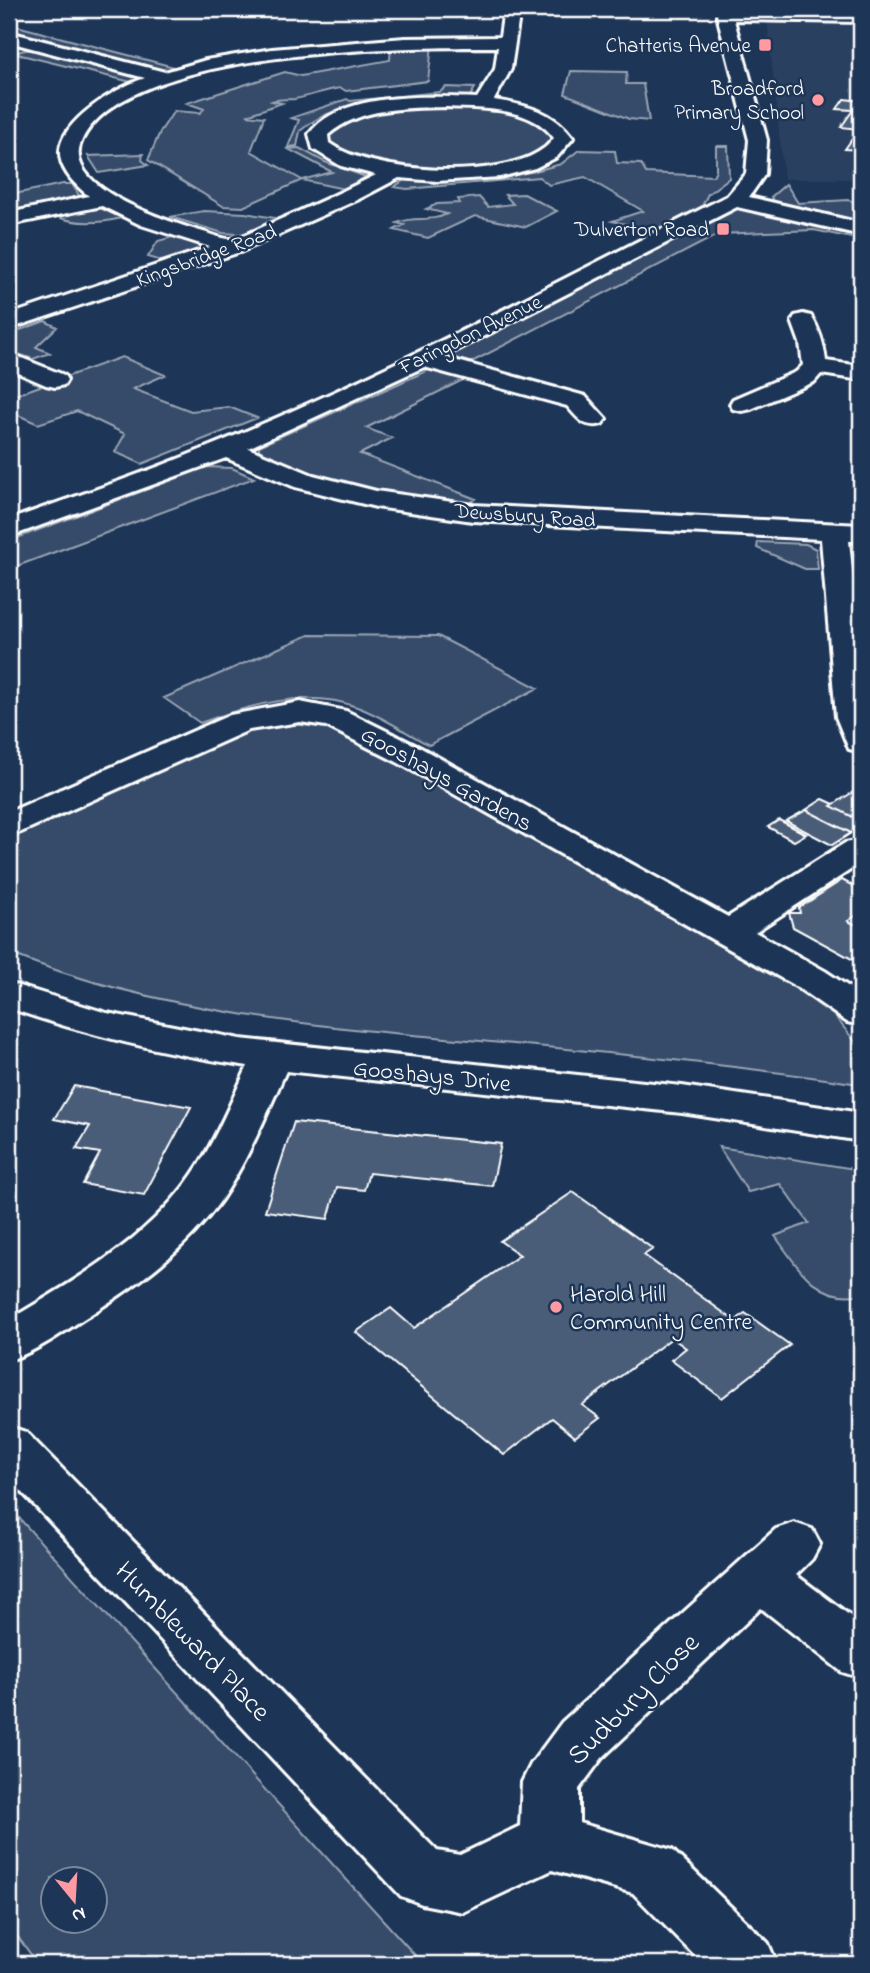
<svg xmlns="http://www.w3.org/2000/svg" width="870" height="1973" font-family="'Indie Flower',sans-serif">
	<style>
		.built { fill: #2a4161 }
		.green { fill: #364b69; stroke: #9aa5b4; stroke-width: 2; fill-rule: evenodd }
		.building { fill: #4a5d79; stroke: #fff; stroke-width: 2 }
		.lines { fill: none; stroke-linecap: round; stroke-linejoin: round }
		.minor-casing { stroke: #fff; stroke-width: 6 }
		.minor { fill: #1d3557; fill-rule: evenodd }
		.poi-dot { fill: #ff9aa2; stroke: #1d3557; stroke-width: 2.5 }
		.labels { text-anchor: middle; stroke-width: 5; stroke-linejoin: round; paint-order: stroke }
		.far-poi-label { font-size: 21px; fill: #fff; stroke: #1d3557; text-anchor: end }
		.far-street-label { font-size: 21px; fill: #fff; stroke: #1d3557 }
		.street-label { font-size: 24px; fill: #fff; stroke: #1d3557 }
		.poi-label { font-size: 24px; fill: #fff; stroke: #1d3557; text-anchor: start }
		.near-street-label { font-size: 28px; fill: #fff; stroke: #1d3557 }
	</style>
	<rect width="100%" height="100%" fill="#1d3557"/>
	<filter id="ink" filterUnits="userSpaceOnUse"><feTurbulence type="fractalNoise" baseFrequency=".0143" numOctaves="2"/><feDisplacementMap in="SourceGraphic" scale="14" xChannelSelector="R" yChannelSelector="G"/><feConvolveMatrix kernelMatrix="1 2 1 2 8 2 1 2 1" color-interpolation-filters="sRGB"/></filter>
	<g filter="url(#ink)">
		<path class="built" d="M556 9H703V16L556 12Z
			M767 19 861 20V179H784Z"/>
		<path class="green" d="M9 24 174 67V69C143 76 43 44 9 34Z
			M432 45 428 81 346 91 341 88C325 90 311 96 295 99 287 100 281 98 272 101L282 103 247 115 264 117 251 151 302 180 332 172 288 149 299 148 325 162 366 177 344 189 302 180 243 207 223 206 148 160 160 132 174 111 200 113 204 109 187 103 285 72 301 76 390 60 391 47Z
			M25 50H38L145 75 143 80 131 82 13 53Z
			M571 71 627 72 626 84H643L649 121 629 119 565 94Z
			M446 87 475 88 470 96 462 97C407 100 344 94 300 131L297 146 288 147 299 120 291 118 347 99 350 101 440 92Z
			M431 105C470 108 525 103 552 135L549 146C537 155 524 161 510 164 471 173 349 177 328 138L333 128 370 112Z
			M716 146H728L729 178 708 194 701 208 657 231 612 221 643 211 585 177 549 185 539 177 407 189 394 187 407 178 474 179 531 172 561 164 579 150 615 151 617 163 641 164 646 173 713 176 716 170Z
			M143 154 142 160 148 165 99 173 88 156Z
			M63 184H72L82 200 9 216V195Z
			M786 184 798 203 848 200 861 204V225L777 206 771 197Z
			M524 194 557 211 526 227 475 216 428 238 394 230 404 225 397 223C415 215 429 223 447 214L426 209 437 204 460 203 458 199 479 197 488 207 513 204 505 195Z
			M749 207 861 232V240L814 230 719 234 466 365 444 359 736 209Z
			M93 208 102 209 122 218C102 223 75 225 56 216Z
			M204 211 245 213 287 220 251 235 223 233 170 217Z
			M176 236 201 245 199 249 162 261 148 257 158 241Z
			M45 321 57 327 36 347 50 353 33 359 9 351V334Z
			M122 357 165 375 133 389 191 411 229 407 257 418 142 464 115 452 125 434 77 411 38 424 9 411V397Z
			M431 369 465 379 366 428 392 438 360 454 476 499 466 505 352 487 259 454V446Z
			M207 467 232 468 254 478 9 569V541Z
			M758 542 806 544 816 549 818 569H805L757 548Z
			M309 635 438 636 538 688 429 745C405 732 382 716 357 707 308 688 248 705 200 723L164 698Z
			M284 723 328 728 361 741 821 999 857 1044 859 1084C736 1065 614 1053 491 1042 329 1028 161 1014 9 953V835L232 735Z
			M719 1147 861 1170V1294C818 1304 797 1266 775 1236L809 1223 780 1184 748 1192Z
			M9 1507 423 1964H38L9 1925ZM52 1878H94V1920H52Z"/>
		<path class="building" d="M844 99 861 101V150L845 149 859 129 841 127 853 110 837 109Z
			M861 787V821L831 806 834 804Z
			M823 799 834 804 831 806 861 821V826L851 833 806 810Z
			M806 810 851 833 832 845 786 821Z
			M779 820 806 834 794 841 768 827Z
			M842 880 861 890V912L848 921 861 927V961L859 963 793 927 789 913H800L799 908Z
			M74 1086 191 1107 144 1195 83 1184 100 1153 76 1149 90 1126 54 1119Z
			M294 1122 501 1144 492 1186 369 1173 364 1190 337 1187 328 1219 265 1211Z
			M573 1192 653 1249 644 1255 735 1321 745 1313 790 1345 722 1398 671 1360 686 1348 672 1338 582 1405 600 1418 575 1437 552 1418 504 1455 356 1332 391 1308 414 1328 520 1255 500 1241Z"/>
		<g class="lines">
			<defs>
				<path id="minor" d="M504 9H520L511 69 494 100C526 105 554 111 573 138L557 157 535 168 500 177 437 181 399 178 357 200 240 252 9 329V315L210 247 141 225 102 206 9 225V213L89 196C76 186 59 169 60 151 62 119 118 87 145 78L9 42V32L165 72 206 60 272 49 405 38 500 37ZM498 47 495 69 477 98C429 96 341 91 309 134L313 149 341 166 376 175C340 193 303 210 265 226 255 230 242 238 231 239 222 240 209 233 200 231 171 222 58 188 82 140 128 47 406 47 498 47ZM447 107C482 109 531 106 554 138 551 141 547 147 543 149 501 181 370 174 329 143L328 135C361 107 405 108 447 107Z
					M720 9 861 12V22L734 20 767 140 765 174 749 197 861 223V235L737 207 443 357 585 396 606 419 602 424C584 429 578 418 567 406L424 367 248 448 313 475 376 491 473 505 861 525V541H849L861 654V752L849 749 836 717 821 539 473 521 376 507 295 487 226 458 9 537V520C67 499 126 480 183 457 370 383 548 286 727 196L746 174 749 140 717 15Z
					M803 314 811 316C820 330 824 345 826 361L861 366V380L821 374 814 382 751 409 742 411 733 409 730 404 733 399 796 372 803 365 800 343 792 321 795 316Z
					M9 353 64 375 67 380 64 385 55 387 46 385 9 369Z
					M300 702 346 711 421 748 728 917 845 843 861 840V863L755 932 825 971 861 995V1025L847 1022 797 987 397 762 326 726 300 722 249 730 21 832 9 835V812L230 715Z
					M9 983 107 1013 240 1039 682 1086 861 1113V1141L682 1113 286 1071C266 1115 248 1160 221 1200 187 1249 138 1284 88 1316 63 1332 38 1351 9 1360V1320C79 1278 153 1237 198 1166 218 1135 232 1099 248 1066 167 1054 86 1035 9 1008Z
					M9 1427 26 1432 437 1851 460 1855 520 1826 522 1782 531 1764 562 1722 776 1529 794 1523 812 1529 820 1544 812 1559 796 1575 861 1624V1678L842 1672 761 1608 602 1758 579 1789V1823L672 1850 768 1943 777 1964H703L633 1893 552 1870 463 1912 422 1904 401 1896 9 1478Z"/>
			</defs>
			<use href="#minor" class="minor-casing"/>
			<use href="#minor" class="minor"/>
		</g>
	</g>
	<g class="poi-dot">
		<rect x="758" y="38" width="14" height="14" rx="3.5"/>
		<circle cx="818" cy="100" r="7"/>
		<rect x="716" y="222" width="14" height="14" rx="3.5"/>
		<circle cx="556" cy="1307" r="7"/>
	</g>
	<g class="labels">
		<g class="far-poi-label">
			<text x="751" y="52">Chatteris Avenue</text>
			<text x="804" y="95">Broadford<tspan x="804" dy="24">Primary School</tspan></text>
			<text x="709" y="236">Dulverton Road</text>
		</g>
		<g class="far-street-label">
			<text transform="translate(206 255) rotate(-20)" y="7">Kingsbridge Road</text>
			<text transform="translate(470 334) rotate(-26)" y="7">Faringdon Avenue</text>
			<text transform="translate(525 515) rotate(4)" y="7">Dewsbury Road</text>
		</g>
		<g class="street-label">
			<text transform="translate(447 778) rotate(29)" y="8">Gooshays Gardens</text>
			<text transform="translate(432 1075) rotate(6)" y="8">Gooshays Drive</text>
		</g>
		<g class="poi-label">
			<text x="570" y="1301">Harold Hill<tspan x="570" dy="28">Community Centre</tspan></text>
		</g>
		<g class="near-street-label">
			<text transform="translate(194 1640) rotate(46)" y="10">Humbleward Place</text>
			<text transform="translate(632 1698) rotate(-45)" y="10">Sudbury Close</text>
		</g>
	</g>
	<rect width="870" height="1973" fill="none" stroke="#1d3557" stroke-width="35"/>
	<rect x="18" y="18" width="835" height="1938" fill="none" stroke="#fff" stroke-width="2.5" filter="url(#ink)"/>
	<g transform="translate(74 1900) rotate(162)"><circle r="33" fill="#1d3557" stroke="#77869a" stroke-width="2"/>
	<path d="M0-5L12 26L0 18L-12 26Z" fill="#ff9aa2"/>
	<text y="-10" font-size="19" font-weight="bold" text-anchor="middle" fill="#ffffff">N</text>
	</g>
</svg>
